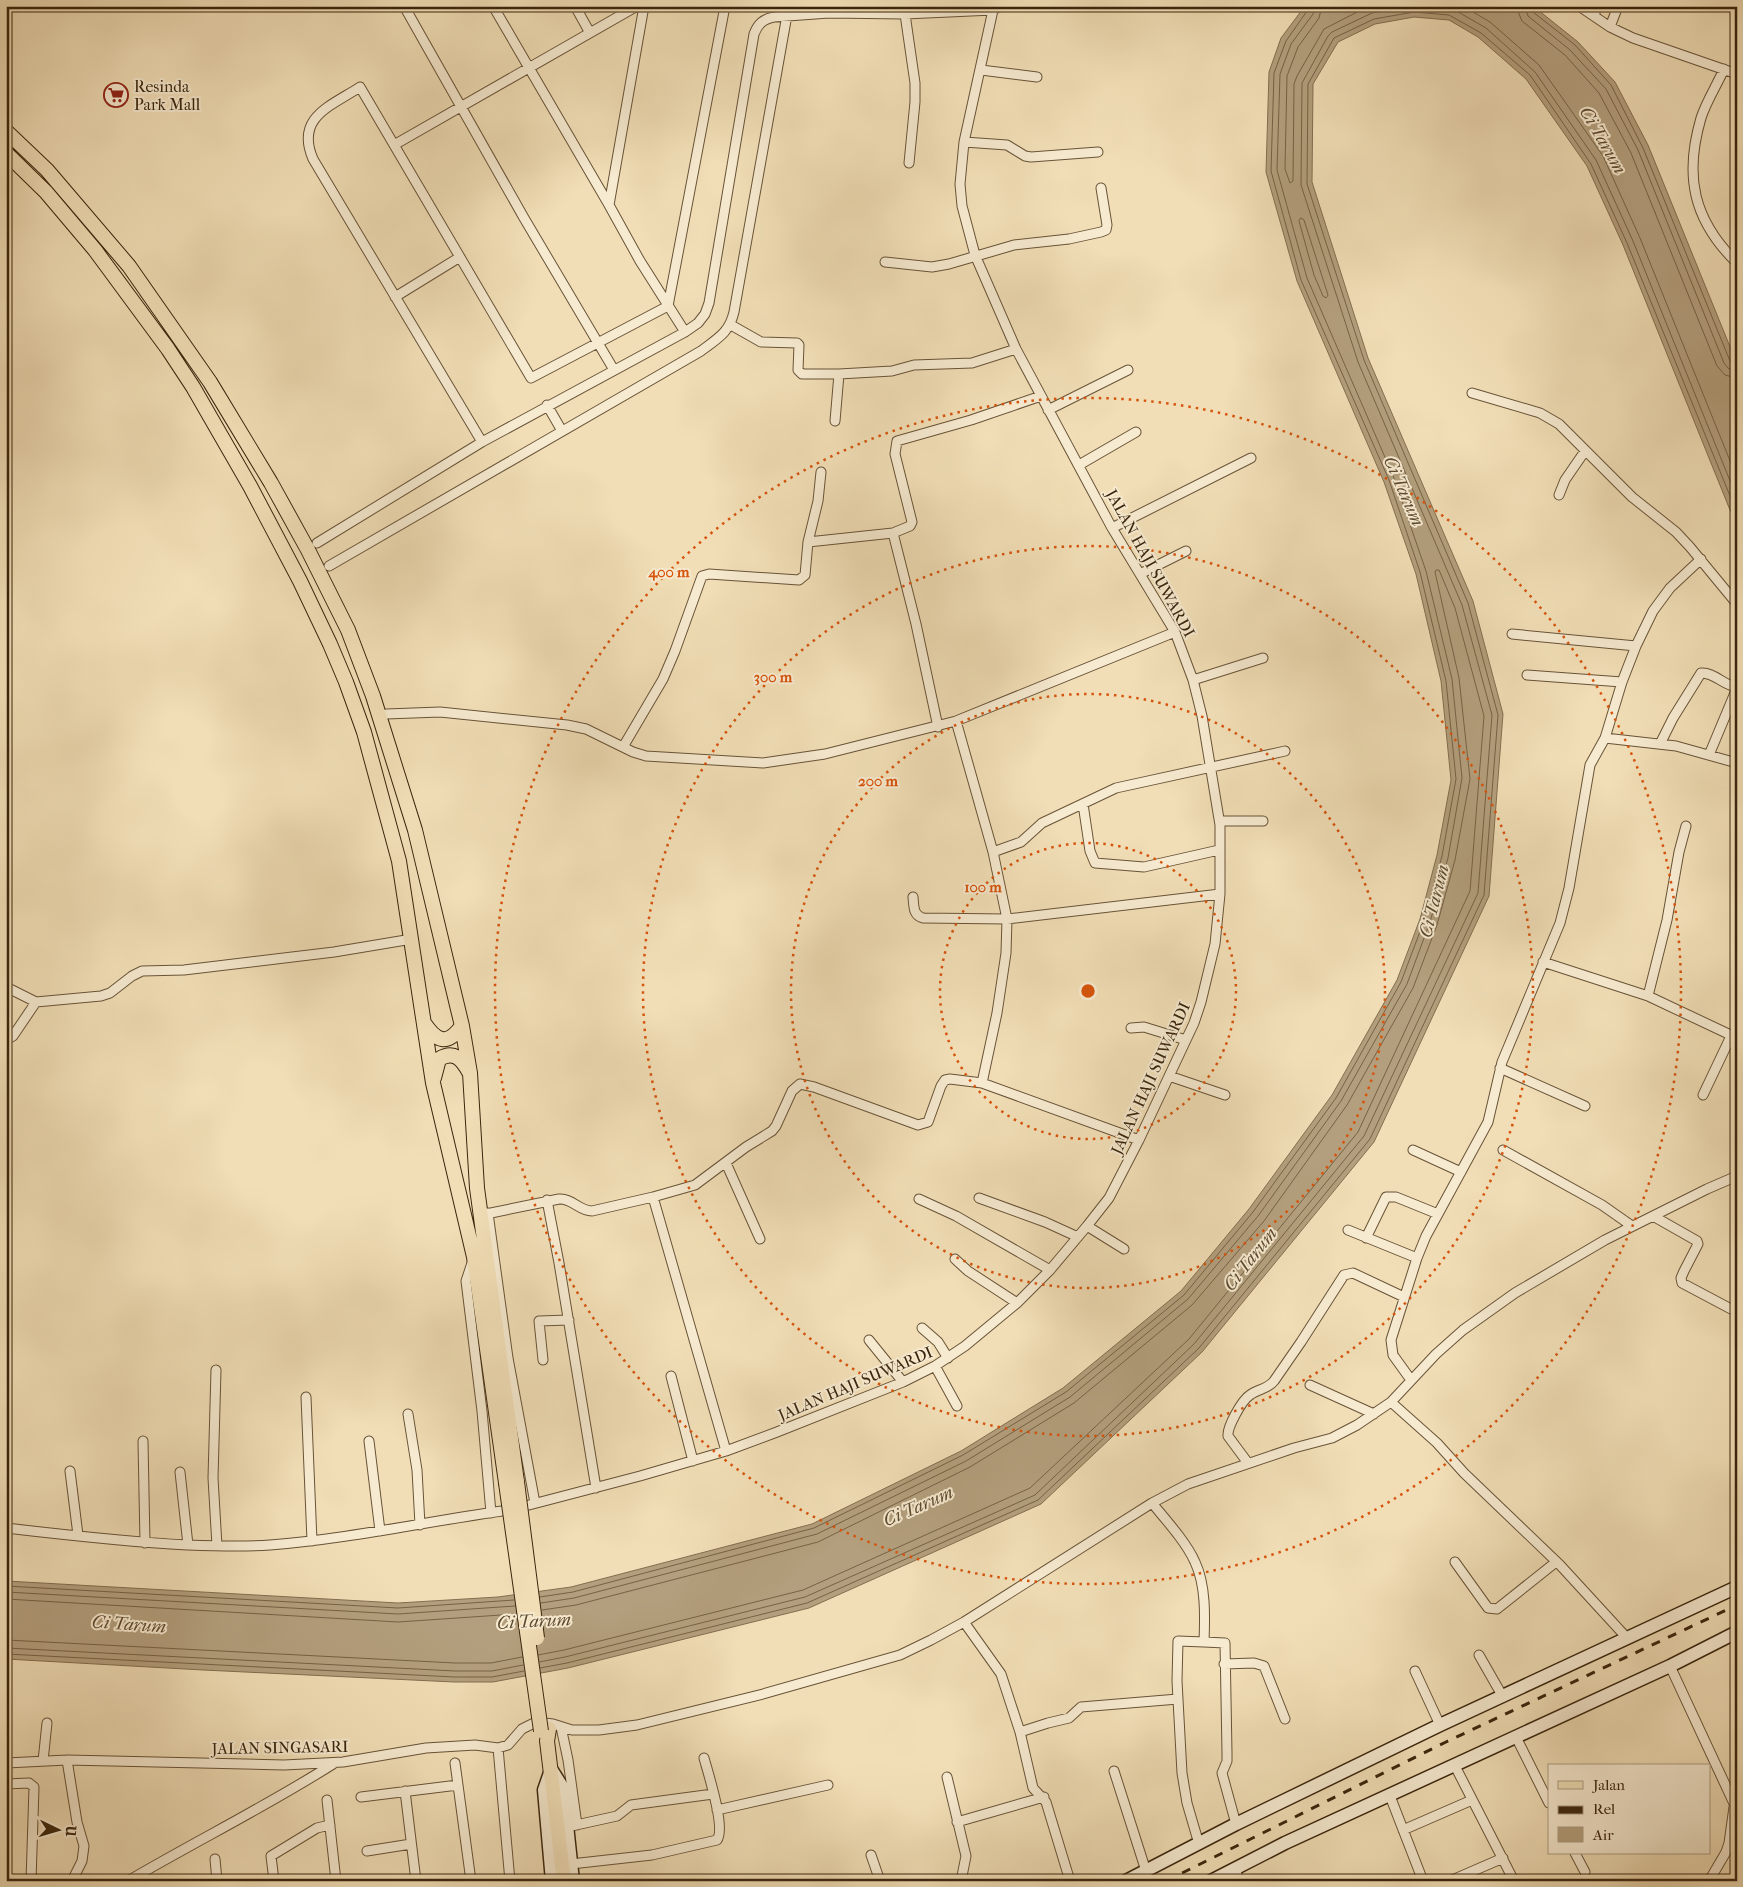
<svg xmlns="http://www.w3.org/2000/svg" width="1743" height="1887" font-family="'IM FELL French Canon',serif">
	<style>
		.water { fill: #b39f7d; stroke: #836e50 }
		.lines { fill: none; stroke-linecap: round; stroke-linejoin: round }
		.shore { stroke: #766245; stroke-width: 1 }
		.minor-casing { stroke: #685337; stroke-width: 11 }
		.secondary-casing { stroke: #3a250d; stroke-width: 15 }
		.primary-casing { stroke: #3a250d; stroke-width: 16 }
		.minor { stroke: #f6ead0; stroke-width: 9 }
		.secondary { stroke: #f6ead0; stroke-width: 12 }
		.primary { stroke: #f1deb6; stroke-width: 14 }
		.rail { stroke: #3a250d; stroke-width: 3; stroke-dasharray: 9 9; stroke-linecap: butt }
		.primary-bridge-casing { stroke: #3a250d; stroke-width: 16; stroke-linecap: butt }
		.primary-bridge { stroke: #f1deb6; stroke-width: 14 }
		.ring { fill: none; stroke: #d7540c; stroke-width: 2.5; stroke-dasharray: 2.5 5 }
		.labels { text-anchor: middle; stroke-width: 4; stroke-linejoin: round; paint-order: stroke }
		.poi-label { font-size: 16px; fill: #3a250d; stroke: #f6ead0; text-anchor: start }
		.street-label { font-size: 16px; fill: #3a250d; stroke: #f6ead0 }
		.water-label { font-size: 18px; font-style: italic; fill: #5e4a2f; stroke: #f6ead0 }
		.centre { fill: #d7540c; stroke: #f6ead0; stroke-width: 2.5 }
		.ring-label { font-size: 15px; text-anchor: middle; font-weight: bold; fill: #d7540c; stroke: #f6ead0; stroke-width: 4; stroke-linejoin: round; paint-order: stroke }
	</style>
	<rect width="100%" height="100%" fill="#f1deb6"/>
	<filter id="stains"><feTurbulence type="fractalNoise" baseFrequency=".004" numOctaves="4"/><feColorMatrix values="0 0 0 0 .2 0 0 0 0 .09 0 0 0 0 .02 0 0 0 .5 -.17"/></filter>
	<radialGradient id="worn" r=".72"><stop offset=".6" stop-color="#630" stop-opacity="0"/><stop offset="1" stop-color="#630" stop-opacity=".3"/></radialGradient>
	<path class="water" d="M1305 6H1533L1578 42 1615 82 1648 145 1737 364V523L1730 510 1623 245 1587 166 1526 79 1478 37 1449 20 1414 17 1375 24 1338 42 1313 84 1312 182 1368 358 1473 601 1503 714 1489 896 1374 1142 1202 1352 1041 1504 809 1608 568 1668 493 1682H454L203 1670 6 1659V1581L398 1603 498 1597 571 1587 812 1524 961 1451 1063 1388 1181 1291 1249 1209 1332 1095 1397 980 1420 919 1437 855 1451 780 1441 681 1416 574 1384 482 1297 281 1266 172 1269 72 1281 38Z"/>
	<g class="lines">
		<path class="shore" d="M1322 6 1319 18 1298 47 1287 76 1285 169 1290 183 1293 181 1294 84 1297 76 1324 29 1369 6
			M1422 6 1453 9 1486 28 1535 72 1596 160 1633 241 1737 498
			M1463 6 1490 22 1539 65 1603 156 1640 238 1737 478
			M1517 6 1519 14 1522 21 1565 55 1599 93 1631 153 1717 366 1725 375 1737 378
			M1525 6 1528 16 1570 50 1606 89 1638 150 1724 363 1729 369 1737 370
			M1531 6 1533 12 1575 45 1611 85 1643 148 1730 361 1733 364H1737
			M1301 218 1304 220 1328 295 1326 298 1323 296 1314 275 1299 221Z
			M6 1586 398 1608 514 1600
			M6 1592 398 1614 515 1606
			M540 1597 573 1592 814 1528 963 1455 1066 1392 1184 1295 1253 1212 1336 1098 1401 982 1424 921 1442 856 1456 779 1446 681 1420 572 1389 480 1301 280 1271 171 1274 73 1286 41 1307 11 1308 6
			M6 1599 398 1622 516 1614
			M541 1603 574 1598 817 1534 966 1461 1070 1397 1188 1299 1258 1216 1341 1101 1407 984 1430 922 1448 858 1462 778 1452 679 1426 571 1394 478 1307 278 1277 170 1280 74 1291 44 1313 14 1315 6
			M6 1640 455 1663H491L522 1657
			M6 1648 455 1671H492L523 1665
			M6 1654 454 1677H492L524 1671
			M538 1655 564 1650 803 1590 1030 1488 1189 1339 1358 1132 1470 891 1484 716 1455 608 1439 570H1436L1435 572 1459 678 1470 779 1455 860 1437 925 1413 988 1347 1105 1264 1221 1192 1305 1074 1403 970 1467 818 1542 576 1605 542 1610
			M539 1662 565 1657 805 1597 1035 1495 1194 1344 1364 1136 1478 893 1492 715 1462 605 1358 362 1301 185 1302 83 1328 36 1332 32 1372 13 1409 6
			M540 1668 567 1663 807 1603 1038 1500 1199 1348 1370 1139 1484 895 1498 715 1468 603 1364 360 1307 184 1308 84 1334 38 1374 19 1414 12 1449 15 1481 33 1530 75 1591 164 1627 243 1737 513"/>
		<defs>
			<path id="minor" d="M404 6 524 218 614 370
				M493 6 609 205 640 261 685 332
				M575 6 590 33
				M1579 6 1610 27 1633 38 1737 74
				M905 14 915 83V102L909 163
				M1594 16 1597 6
				M1610 27 1618 6
				M1724 69C1717 85 1706 102 1701 118 1684 176 1693 220 1737 263
				M981 70 1037 77
				M964 142 1007 145 1025 156 1031 157 1098 152
				M394 145 637 6
				M609 205 644 6
				M885 262 932 267 949 264 1014 245 1069 239 1101 232 1106 230 1107 225 1101 188
				M395 297 460 257
				M731 325 761 342 797 343 799 345 798 370 802 374H839L892 371 914 365 972 363 1016 349
				M1472 393 1540 413 1559 424 1632 497 1676 532 1690 547 1737 604
				M547 405 562 431
				M1048 410 1128 370
				M835 421 839 374
				M482 442 313 159C295 117 331 106 360 87L531 378 668 306 725 6
				M1079 465 1136 432
				M1559 495 1565 480 1585 451
				M1112 528 1251 458
				M808 542 818 501 821 472
				M317 543 482 442 685 332 698 323 705 314 709 303 754 34C758 24 763 19 774 17L829 13 905 14 993 10
				M329 566 701 351C718 338 729 333 734 312L787 15
				M1140 574 1186 551
				M1512 634 1636 646
				M1527 675 1622 682
				M1193 680 1263 658
				M386 714 440 712 567 725 586 729 633 752 646 756 763 763 825 754 956 721 1175 632
				M956 721 993 852 1007 919 1006 953 997 1013 982 1083
				M938 727 916 624 893 533 910 526 912 522 895 454 897 441 971 420 1041 396
				M1605 738 1676 746 1737 763
				M1660 744 1673 718 1701 673C1714 672 1724 686 1737 687
				M623 747 663 679 675 651 702 576 709 574 799 580 805 575 808 542 893 533
				M1709 755 1737 688
				M1083 804 1090 851 1095 863 1144 867 1219 850
				M1220 821H1263
				M993 852 1021 842 1042 823 1116 788 1285 751
				M913 897C914 907 913 915 923 918L1007 919 1220 894
				M1543 962 1648 996 1737 1038
				M6 987 36 1002 101 996 110 993 132 976 142 971 184 970 334 952 412 939
				M1648 996 1667 920 1679 852 1686 826
				M1131 1028 1144 1027 1186 1040
				M6 1040 13 1036 36 1002
				M1500 1068 1585 1106
				M1169 1076 1225 1095
				M1703 1095 1731 1036
				M1413 1150 1461 1172
				M1503 1150 1602 1205 1632 1226
				M726 1163 760 1239
				M653 1197 726 1451
				M979 1198 1045 1222 1078 1237
				M919 1199 956 1216 1050 1270
				M547 1200 559 1263 596 1488
				M488 1213 508 1358 535 1503
				M481 1215 559 1199C572 1198 579 1211 592 1211L653 1197 695 1185 746 1147 772 1131 776 1126 792 1091 800 1084 814 1087 918 1125 928 1122 941 1086 945 1080 950 1079 982 1083 1139 1140
				M1653 1216 1697 1241 1698 1244 1684 1271 1681 1278 1682 1283 1731 1309
				M1087 1226 1124 1249
				M1348 1230 1417 1258
				M1366 1238 1386 1197H1396L1438 1214
				M955 1259 968 1271 1017 1303
				M472 1263 466 1281 482 1411 491 1513
				M922 1328 938 1342 948 1358
				M869 1340 903 1382
				M543 1360 539 1321 569 1320
				M935 1366 957 1406
				M216 1370 213 1478 217 1546
				M671 1376 693 1461
				M1411 1380 1393 1355 1391 1340 1417 1258 1426 1236 1488 1122 1502 1062 1560 923 1569 888 1590 765 1605 738 1622 682 1636 646 1653 611 1670 588 1701 559
				M1310 1385 1374 1414
				M306 1397 312 1541
				M1391 1402 1437 1443 1464 1473 1560 1565 1627 1638
				M408 1414 417 1470 420 1525
				M143 1441 145 1543
				M369 1441 380 1531
				M1248 1463 1228 1436C1227 1427 1242 1400 1250 1395 1258 1389 1268 1389 1274 1381L1301 1342 1344 1275 1353 1273 1404 1297
				M70 1471 78 1535
				M180 1472 188 1545
				M1152 1503C1166 1520 1186 1542 1195 1562 1206 1585 1205 1617 1204 1642L1225 1643 1227 1753V1761L1222 1773 1236 1824
				M529 1505 640 1476 726 1451 777 1432 903 1382 935 1366 965 1346 1017 1303 1050 1270 1087 1226 1109 1198 1139 1140 1194 1023 1201 1002 1215 944 1220 894V825L1202 716 1193 680 1175 632 1112 528 1016 349 975 255 962 206 960 184 964 142 993 10 1000 6
				M6 1528C66 1535 127 1542 187 1545 215 1546 242 1547 270 1545 348 1539 424 1522 502 1511
				M1455 1562 1488 1608 1497 1609 1556 1562
				M964 1622 1001 1674 1020 1732 1033 1788 1046 1802 1070 1881
				M1479 1655 1503 1697
				M1224 1664 1254 1663 1264 1666 1285 1719
				M1670 1666 1737 1810
				M1415 1671 1440 1725
				M561 1727 568 1760 577 1825
				M1020 1732 1048 1723 1069 1718 1081 1707 1178 1699
				M1516 1737 1549 1803
				M498 1748 510 1881
				M67 1760 77 1822 84 1846 82 1861 72 1881
				M43 1761 47 1723
				M6 1763 67 1760 284 1765 343 1762 426 1748 475 1745 498 1748 508 1745 522 1729 536 1722 553 1724 572 1730H599L637 1725 763 1694 900 1655 931 1640 964 1622 1152 1503 1188 1484 1294 1448 1332 1438 1357 1425 1391 1402 1436 1354 1463 1330 1515 1293 1605 1240 1707 1189 1737 1176
				M455 1763 471 1881
				M1455 1766 1514 1881
				M1114 1771 1146 1871
				M947 1777 966 1856 961 1881
				M6 1784 29 1783 34 1787 31 1881
				M405 1791 416 1881
				M1390 1796 1423 1881
				M361 1797 458 1785
				M327 1800 336 1881
				M717 1810 828 1785
				M957 1822 1044 1797
				M567 1827 617 1816 631 1805 713 1794
				M1403 1830 1472 1800
				M1199 1844 1187 1803 1182 1773 1177 1681 1178 1641 1204 1642
				M367 1851 411 1844
				M1575 1853 1585 1872
				M871 1855 880 1881
				M215 1859 217 1881
				M571 1864 652 1855 717 1840C726 1828 708 1773 704 1758
				M1235 1868 1239 1881
				M128 1881C196 1841 267 1806 333 1764
				M274 1881 271 1856 317 1828 330 1825
				M1450 1881 1503 1858
				M1709 1881 1726 1852 1729 1843 1734 1807 1737 1805"/>
			<path id="secondary" d="M551 1769 563 1788 573 1881
				M551 1770 544 1790 552 1881
				M1126 1881 1236 1824 1440 1725 1737 1587
				M1211 1881 1285 1843 1670 1666 1737 1632"/>
			<path id="primary" d="M6 131 47 170 129 266 210 382 271 483 308 550 348 630 373 696 415 830 462 1026 470 1073 477 1188 517 1482
				M6 153 46 192 95 250 168 349 193 387 250 486 300 581 330 644 346 682 364 732 399 861 433 1083 474 1257 506 1483
				M424 1023C437 1042 447 1046 462 1026
				M434 1078 439 1059C454 1050 462 1059 469 1072
				M549 1729 547 1741 564 1881"/>
		</defs>
		<use href="#minor" class="minor-casing"/>
		<use href="#secondary" class="secondary-casing"/>
		<use href="#primary" class="primary-casing"/>
		<use href="#minor" class="minor"/>
		<use href="#secondary" class="secondary"/>
		<use href="#primary" class="primary"/>
		<path class="rail" d="M1166 1881 1446 1742 1737 1605"/>
		<defs>
			<path id="primary-bridge" d="M517 1482 537 1638
				M506 1483 541 1731"/>
		</defs>
		<use href="#primary-bridge" class="primary-bridge-casing"/>
		<use href="#primary-bridge" class="primary-bridge"/>
	</g>
	<g class="ring">
		<circle cx="1088" cy="991" r="148"/>
		<circle cx="1088" cy="991" r="297"/>
		<circle cx="1088" cy="991" r="445"/>
		<circle cx="1088" cy="991" r="593"/>
	</g>
	<defs>
		<symbol id="supermarket-ring" viewBox="-11 -11 22 22"><circle r="9.5" fill="#f6ead0" stroke="#8f2418" stroke-width="1.5"/><path d="M-6-5.5h2.5l.6 2H6L4.5 2H-2.5L-4.4-4H-6ZM-1.5 3.2a1.3 1.3 0 1 0 .1 0ZM3 3.2a1.3 1.3 0 1 0 .1 0Z" fill="#8f2418"/></symbol>
	</defs>
	<g fill-rule="evenodd">
		<use href="#supermarket-ring" x="102" y="81" width="28" height="28"/>
	</g>
	<g class="labels">
		<g class="poi-label">
			<text x="134" y="92">Resinda<tspan x="134" dy="18">Park Mall</tspan></text>
		</g>
		<g class="street-label">
			<text transform="translate(1151 563) rotate(61)" y="6">JALAN HAJI SUWARDI</text>
			<text transform="translate(1150 1078) rotate(-65)" y="6">JALAN HAJI SUWARDI</text>
			<text transform="translate(855 1383) rotate(-23)" y="6">JALAN HAJI SUWARDI</text>
			<text transform="translate(280 1747) rotate(-1)" y="6">JALAN SINGASARI</text>
		</g>
		<g class="water-label">
			<text transform="translate(1603 140) rotate(60)" y="6">Ci Tarum</text>
			<text transform="translate(1404 491) rotate(66)" y="6">Ci Tarum</text>
			<text transform="translate(1434 901) rotate(-76)" y="6">Ci Tarum</text>
			<text transform="translate(1250 1259) rotate(-52)" y="6">Ci Tarum</text>
			<text transform="translate(918 1506) rotate(-24)" y="6">Ci Tarum</text>
			<text transform="translate(534 1621) rotate(-3)" y="6">Ci Tarum</text>
			<text transform="translate(129 1624) rotate(4)" y="6">Ci Tarum</text>
		</g>
	</g>
	<circle cx="1088" cy="991" r="8" class="centre"/>
	<g class="ring-label">
		<text x="669" y="577">400 m</text>
		<text x="773" y="682">300 m</text>
		<text x="878" y="786">200 m</text>
		<text x="983" y="892">100 m</text>
	</g>
	<rect width="1743" height="1887" fill="none" stroke="#f1deb6" stroke-width="25"/>
	<rect x="8" y="8" width="1728" height="1872" fill="none" stroke="#3a250d" stroke-width="2.5"/>
	<rect x="12" y="12" width="1718" height="1862" fill="none" stroke="#3a250d"/>
	<rect x="1548" y="1764" width="162" height="90" fill="#f6ead0" stroke="#ab9b82"/>
	<rect x="1558" y="1781" width="25" height="8" fill="#f1deb6" stroke="#ab9b82"/>
	<text x="1593" y="1790" font-size="15" fill="#3a250d">Jalan</text>
	<rect x="1558" y="1806" width="25" height="8" fill="#3a250d" stroke="#ab9b82"/>
	<text x="1593" y="1814" font-size="15" fill="#3a250d">Rel</text>
	<rect x="1558" y="1827" width="25" height="15" fill="#b39f7d" stroke="#ab9b82"/>
	<text x="1593" y="1840" font-size="15" fill="#3a250d">Air</text>
	<g transform="translate(58 1830) rotate(95)" stroke="#f6ead0" stroke-width="4" paint-order="stroke">
	<path d="M0-4L9 19L0 12L-9 19Z" fill="#3a250d"/>
	<text y="-8" font-size="14" font-weight="bold" text-anchor="middle" fill="#3a250d">U</text>
	</g>
	<rect width="100%" height="100%" filter="url(#stains)"/>
	<rect width="100%" height="100%" fill="url(#worn)"/>
</svg>
